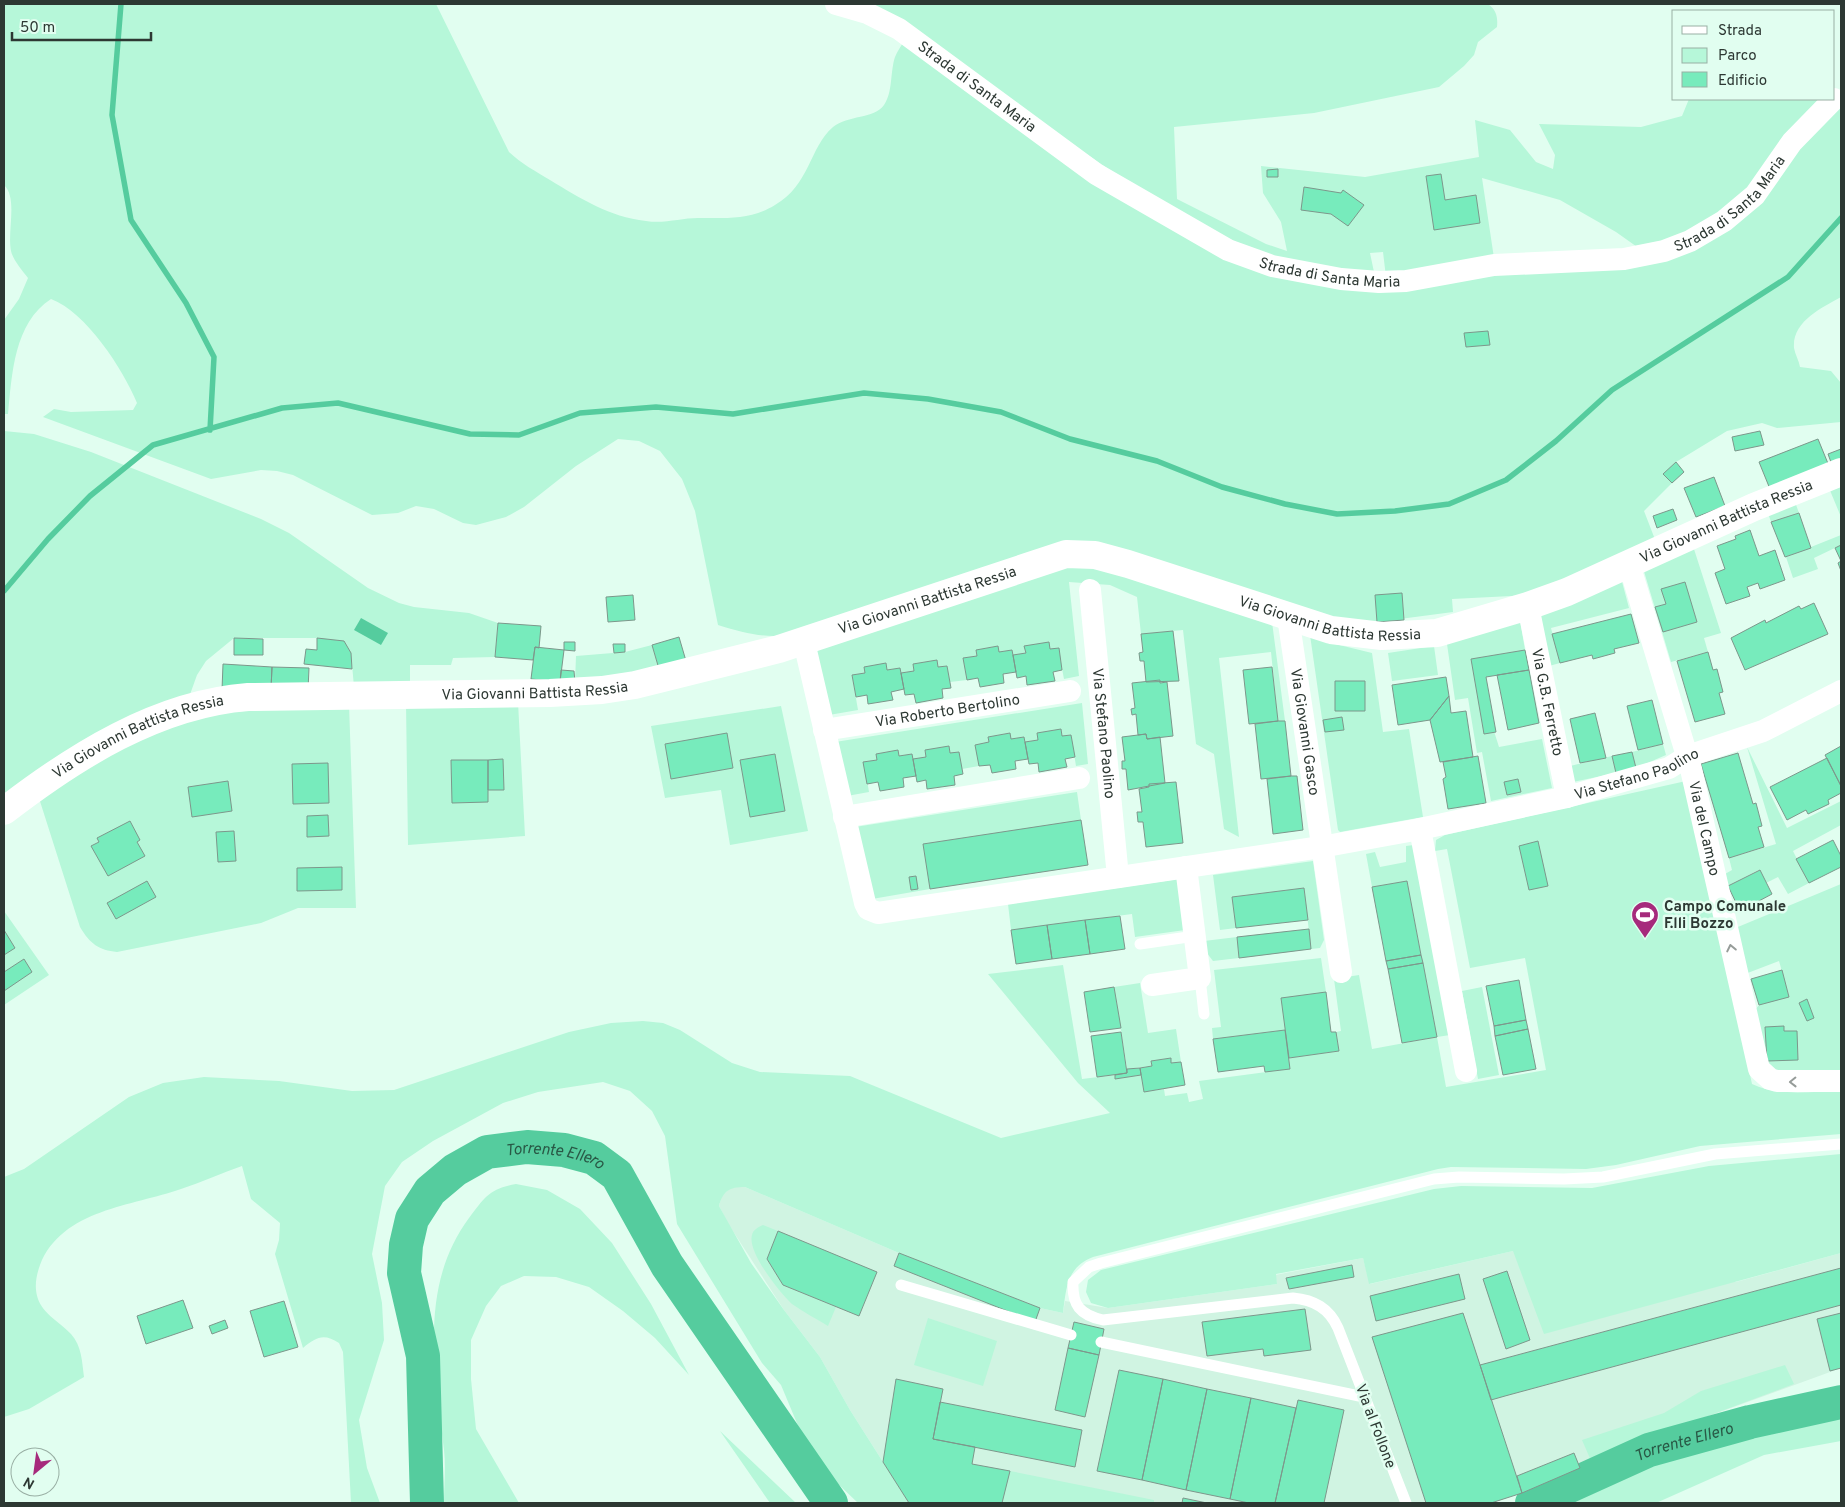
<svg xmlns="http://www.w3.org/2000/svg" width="1845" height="1507" font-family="Overpass,sans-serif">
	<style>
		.built { fill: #d0f4e2 }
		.green { fill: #b6f7d9 }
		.water { fill: #55cc9e }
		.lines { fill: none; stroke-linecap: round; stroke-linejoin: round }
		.stream { stroke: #55cc9e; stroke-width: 5.5 }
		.river { stroke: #55cc9e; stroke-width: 34 }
		.building { fill: #77ebbc; stroke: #7d978b }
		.lane { stroke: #fff; stroke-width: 11 }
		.street { stroke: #fff; stroke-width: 22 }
		.secondary { stroke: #fff; stroke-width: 28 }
		.oneway { stroke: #969c99 }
		.labels { text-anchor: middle; stroke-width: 5; stroke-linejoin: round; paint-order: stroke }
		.street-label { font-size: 15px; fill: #2d3833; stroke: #e1fef0 }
		.poi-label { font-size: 15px; font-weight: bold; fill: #2d3833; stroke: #e1fef0; text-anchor: start }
		.water-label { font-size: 16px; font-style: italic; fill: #295946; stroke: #e1fef0 }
	</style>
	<rect width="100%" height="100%" fill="#e1fef0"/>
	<path class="built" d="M732 1187H745L899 1253 1040 1308 1063 1313 1065 1301 1108 1308 1277 1284 1275 1275 1363 1258 1370 1284 1513 1251 1736 1282 1841 1253V1368L1673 1429 1522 1493 1491 1503H909L850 1410 820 1357 784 1310 729 1225 719 1206 722 1195Z"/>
	<path class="green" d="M4 4H436L509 152C522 164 535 171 550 180 580 198 609 217 646 221 664 224 681 218 698 218 725 218 751 220 775 205 810 185 809 148 833 127 848 115 874 119 884 105 893 92 890 72 895 57 897 52 901 46 904 41L1255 267 1451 279 1669 257 1798 149 1841 101V297C1822 308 1792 321 1794 348 1795 354 1799 361 1800 367L1831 371 1841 383V422L1777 428 1762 423 1727 431 1676 462 1663 474 1672 483 1644 511 1656 542 1531 595 1452 599 1453 612 1377 622 1343 620 1115 549 789 635C762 638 744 633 718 625L695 511 682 479 660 451 639 441 618 439 576 466 524 507 506 517 476 525 463 523 434 509 416 506 398 513 372 515 293 475 277 471 261 470 211 479 43 417 54 409 71 412 133 410 137 403C123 369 86 312 51 299 14 323 12 374 8 414H4V320L19 299 28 278C22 270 13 260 11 251 7 231 18 198 4 185Z
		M864 4H1488C1496 10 1498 16 1497 27L1478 42 1474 55 1464 66 1439 87 1314 113 1174 127 1177 199 1266 244 1287 251 1281 222 1263 193 1261 166 1365 177 1479 157 1475 120 1510 130 1536 162 1553 169 1555 155 1539 124 1641 127 1682 116 1689 99H1823L1743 197 1699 228 1640 249 1616 232 1560 200 1482 178 1494 258 1386 277 1383 252 1370 253 1374 272 1281 262 1178 216Z
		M4 431 34 434 91 452 261 519 289 533 368 588 399 603 414 607 469 613 498 623 495 657 453 658 451 665H410V681H505L354 687 351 653 317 638H234L206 661 197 675 188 700 4 801Z
		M1841 483V517L1829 488Z
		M1795 502 1799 513 1771 522 1768 513Z
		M1841 535V545L1814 558 1818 569 1793 578 1786 557Z
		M1693 546 1721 633 1704 638 1708 652 1671 662 1643 568Z
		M1090 566 1272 622 1285 721H1278L1271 652 1219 658 1239 837 1224 829 1214 754 1196 744 1183 630 1141 634 1137 597 1110 585 1069 582 1079 676 1064 679 1058 648 1050 649 1025 647 1026 653 1013 655 1012 650 999 652 997 646 976 650 977 656 963 658 967 680 950 682 947 666 938 667 937 660 913 664 914 671 901 673 900 668 887 670 886 663 865 673 852 675 858 710 829 715 816 650 1058 568Z
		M1621 578 1629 608 1551 628 1560 663 1549 666 1538 614Z
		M1520 620 1525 650 1471 659 1499 747 1542 739 1552 788 1491 801 1482 752 1477 753 1468 698 1455 700 1447 644Z
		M1310 635 1331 643 1372 653 1383 732 1409 729 1423 817 1340 832 1338 830Z
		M652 645 659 669 575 682 576 656 625 652Z
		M1434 646 1438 675 1392 681 1388 653Z
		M518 702 525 836 408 845 406 703Z
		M1082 703 1088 764 1076 766 1071 735 1062 736 1061 729 1037 733 1038 740 1025 742 1024 737 1011 739 1009 733 988 737 989 742 976 745 979 766 962 769 950 753 949 746 925 750 926 757 913 759 912 754 899 756 898 750 876 754 877 760 864 762 869 792 847 796 835 742Z
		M349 704 356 908H298L261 923 117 952C99 950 90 944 80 927L38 795 109 751 201 714Z
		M781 706 808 831 730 845 721 790 665 798 651 726Z
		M1663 744 1666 755 1636 768 1632 752Z
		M1747 747 1787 828 1841 801V825L1793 851 1809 883 1788 894 1778 877 1766 883 1759 870 1728 886 1725 874 1732 870 1729 858 1776 844Z
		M1612 756 1616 773 1573 782 1570 766Z
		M1686 781 1752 1084C1778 1097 1812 1091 1841 1091V1134L1700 1146 1616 1165 1586 1169 1451 1167 1438 1169 1093 1257C1067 1267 1066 1288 1063 1313L1040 1308 899 1253 745 1187C729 1187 723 1191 719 1206L751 1263 784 1310 820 1357 850 1410 909 1503H858L833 1479 799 1428 781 1385 762 1363 677 1224 665 1136 652 1111 630 1091 603 1082 538 1092 503 1103 433 1141 402 1162 385 1186 372 1254 382 1303 384 1340 359 1420 367 1468 380 1503H351L343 1352 339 1343C324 1333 316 1337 303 1348L275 1254 279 1240 280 1223 251 1199 242 1166C222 1173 202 1182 181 1189 133 1206 62 1209 40 1265 36 1276 34 1288 38 1299 43 1314 61 1323 71 1334 82 1346 82 1362 84 1377L29 1409 4 1417V1177L24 1169 129 1097 163 1083 204 1077 279 1081 352 1091 394 1090 569 1032 611 1023 643 1021 663 1023 680 1030 732 1063 760 1072 850 1076 1001 1138 1110 1113 1078 1083 988 974 1063 965 1082 1079 1115 1075 1116 1079 1141 1075 1144 1092 1164 1089 1165 1096 1187 1093 1189 1102 1203 1099 1199 1081 1290 1069 1289 1058 1339 1051 1336 1032 1341 1031 1334 979 1359 975 1372 1049 1437 1037 1407 881 1372 887 1366 854 1375 852 1380 867 1406 862V846L1414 845 1450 1035 1437 1037 1446 1087 1546 1070 1525 958 1470 968 1447 849 1435 851 1436 840 1445 835Z
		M1077 792 1081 820 924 844 930 889 872 899 855 827Z
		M1313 861 1324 940 1320 948 1311 949 1304 888 1232 897 1236 928 1220 930 1213 875Z
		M1179 879 1185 930 1135 937 1132 914 1011 930 1008 904Z
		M1841 884V1074H1781L1766 1066 1755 1010 1759 1005 1789 996 1779 961 1745 974 1733 929Z
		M4 911 49 975 4 1005Z
		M1237 937 1239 958 1213 961 1206 952 1204 941Z
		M1321 958 1326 992 1285 1030 1213 1039 1212 1028 1221 1027 1214 970Z
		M1140 983 1148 1033 1176 1029 1181 1062 1171 1063 1170 1058 1151 1061 1152 1066 1127 1069 1114 987Z
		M1482 987 1499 1075 1478 1079 1462 991Z
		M1841 1154V1253L1544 1334 1513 1251 1369 1284 1363 1258 1276 1274 1277 1284 1108 1308 1091 1303 1086 1292 1088 1280 1101 1270 1434 1189 1461 1186 1592 1188 1709 1166Z
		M516 1184 547 1190 580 1209 612 1243 651 1304 689 1375 655 1338 623 1311 589 1287 556 1277 524 1276 501 1286 486 1306 471 1340V1379L476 1429 519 1503H444C444 1486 446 1467 444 1450 435 1371 418 1287 469 1218 485 1197 489 1189 516 1184Z
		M763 1225 778 1231 767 1260 783 1285 836 1307 828 1326C817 1319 803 1312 792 1304 780 1293 747 1252 752 1235 753 1230 758 1227 763 1225Z
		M928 1318 997 1341 983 1386 914 1365Z
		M1785 1365 1794 1384 1673 1429 1592 1463 1582 1440 1664 1413 1701 1391Z
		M1841 1411V1441L1764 1455 1656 1503H1551L1651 1460 1756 1430Z
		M720 1431 796 1503H770Z
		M1010 1471 1154 1500V1503H1002Z"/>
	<path class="water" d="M361 618 388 633 381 645 354 630Z"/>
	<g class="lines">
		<path class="stream" d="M121 4 112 115 131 220 186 303 214 357 210 430
			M4 591 48 539 90 496 153 445 282 408 338 403 470 434 519 435 580 413 656 407 733 414 864 393 928 399 1001 412 1070 439 1157 461 1222 487 1285 504 1337 514 1395 511 1449 504 1506 480 1556 441 1612 390 1788 277 1841 218"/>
		<g class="river">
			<path id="s1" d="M427 1503 423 1356 404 1273 406 1245 412 1219 430 1191 455 1170 487 1152 527 1147 564 1150 594 1158 617 1175 667 1265 831 1503"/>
			<path id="s2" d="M1532 1503 1649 1450 1750 1422 1841 1402"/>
		</g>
	</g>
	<path class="building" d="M1278 169V177H1267V170Z
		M1441 174 1445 200 1476 195 1480 223 1434 230 1426 176Z
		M1304 187 1341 193 1343 190 1364 205 1348 226 1331 214 1301 210Z
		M1488 331 1490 345 1466 347 1464 333Z
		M1760 431 1764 445 1735 451 1732 437Z
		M1818 439 1829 466 1770 489 1759 462Z
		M1841 449V461L1832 465 1828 454Z
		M1676 462 1684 472 1672 483 1663 474Z
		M1714 477 1725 506 1696 517 1684 488Z
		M1673 509 1677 520 1657 528 1653 516Z
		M1799 513 1811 548 1785 557 1771 522Z
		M1750 530 1759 556 1775 550 1785 580 1760 589 1758 583 1747 587 1750 596 1726 604 1715 573 1725 569 1717 546 1736 539 1735 536Z
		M1841 545V571L1838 563 1841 561 1835 548Z
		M1685 582 1697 622 1663 632 1655 607 1666 604 1661 589Z
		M1402 593 1404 620 1377 622 1375 595Z
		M633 595 635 620 608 622 606 597Z
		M1814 603 1828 634 1745 670 1731 638 1765 620 1766 623 1799 606 1801 609Z
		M1631 614 1639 643 1614 649 1615 653 1593 659 1592 655 1560 663 1552 634Z
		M498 623 541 626 539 648 535 647 533 660 495 657Z
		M1173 631 1179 681 1146 682 1144 661H1140L1139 653 1143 652 1141 634Z
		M679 637 686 661 659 669 652 645Z
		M234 638 263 639V655H234Z
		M317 638 344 641 351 653 352 669 304 664 306 649 317 650Z
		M564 642H575V651L564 650Z
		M1049 642 1050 649 1059 648 1062 670 1053 672 1055 681 1027 685 1026 676 1017 678 1013 655 1026 653 1024 646Z
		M613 644H625V652L614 653Z
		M998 646 999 652 1012 650 1016 672 1003 674 1004 683 980 687 978 678 967 680 963 658 977 656 976 650Z
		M535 647 564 650 560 682 531 679Z
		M1525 650 1529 670 1486 677 1496 732 1484 734 1471 659Z
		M1708 652 1713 670 1717 669 1723 692 1719 693 1725 714 1695 722 1677 661Z
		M937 660 938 667 947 666 951 688 942 689 943 698 916 703 914 694 905 695 901 673 914 671 913 664Z
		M886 663 887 670 900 668 904 689 891 692 893 700 868 704 867 695 856 697 852 675 865 673 864 667Z
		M223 664 272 667 271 689 222 690Z
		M272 667 309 668 308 690 271 689Z
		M1272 667 1278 721 1249 724 1243 670Z
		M561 670 574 671 575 682H560Z
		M1529 670 1539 723 1508 730 1497 675Z
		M1446 677 1449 696 1430 720 1398 725 1392 685Z
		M1160 680V683L1167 682 1173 736 1147 739 1146 734 1138 735 1136 714 1132 715 1131 709 1135 708 1132 683Z
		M1335 681H1365V711H1335Z
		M1449 696 1451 713 1466 711 1473 757 1440 762 1430 720Z
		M1652 700 1663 744 1638 750 1627 706Z
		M1595 713 1606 758 1580 763 1570 719Z
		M1342 717 1344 730 1325 732 1323 720Z
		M1278 721H1285L1291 776 1261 779 1255 724Z
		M1061 729 1062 736 1071 735 1075 757 1065 759 1067 767 1039 772 1038 763 1029 764 1025 742 1038 740 1037 733Z
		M727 733 733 768 671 779 665 744Z
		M1010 733 1011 739 1024 737 1028 759 1015 761 1016 769 992 773 990 765 979 766 975 745 989 742 988 737Z
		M1146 734 1147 739 1160 737 1165 783 1128 790 1126 769H1122V761H1125L1122 737Z
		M949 746 950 753 959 752 963 774 954 776 955 785 927 789 926 780 917 782 913 759 926 757 925 750Z
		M1841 746V786L1825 755Z
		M898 750 899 756 912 754 916 776 903 778 904 787 880 791 878 782 867 784 863 762 877 760 876 754Z
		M1632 752 1636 768 1616 773 1612 756Z
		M1738 753 1753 804 1756 803 1762 826 1758 827 1764 847 1729 858 1701 764Z
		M775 754 785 811 750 817 740 760Z
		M1478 756 1486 803 1448 809 1443 779 1446 777 1443 762Z
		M1827 758 1841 786V793L1828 800 1829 804 1808 814 1806 810 1787 820 1770 787Z
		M503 759 504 790H488V760Z
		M451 760H488V802L452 803Z
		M328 763 329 803 293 804 292 764Z
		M1291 776H1297L1303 830 1273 834 1267 779Z
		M1518 779 1521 792 1507 795 1504 782Z
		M228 781 232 811 192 817 188 787Z
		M1176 782 1183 843 1146 847 1143 822H1138L1137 812H1142L1139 789 1149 787V784Z
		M328 815 329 836 307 837V816Z
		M1081 820 1088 865 930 889 923 844Z
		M130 821 140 840 137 842 145 856 108 876 91 846 99 842 97 838Z
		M234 831 236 861 218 862 216 832Z
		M1833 840 1841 856V867L1809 883 1796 859Z
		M1538 841 1548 886 1529 890 1519 846Z
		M342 867V890L297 891V868Z
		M1760 870 1772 894 1740 911 1728 886Z
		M916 876 918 889 911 890 909 877Z
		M147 881 156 897 116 919 107 903Z
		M1407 881 1421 955 1386 961 1372 887Z
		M1304 888 1308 920 1236 928 1232 897Z
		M1120 916 1125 949 1090 954 1085 920Z
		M1085 920 1090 954 1052 959 1047 925Z
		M1047 925 1052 959 1016 964 1011 930Z
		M1309 929 1311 949 1239 958 1237 937Z
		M4 930 15 948 4 955Z
		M1421 955 1423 963 1388 969 1386 961Z
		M24 959 32 972 4 991V972Z
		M1423 963 1437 1037 1402 1043 1388 969Z
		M1782 970 1789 997 1759 1005 1751 979Z
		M1519 980 1526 1020 1494 1026 1486 986Z
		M1114 987 1121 1028 1090 1032 1084 992Z
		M1326 992 1331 1032H1336L1339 1051 1289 1058 1281 998Z
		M1807 999 1814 1018 1807 1021 1799 1003Z
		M1526 1020 1528 1029 1495 1036 1494 1026Z
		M1784 1026V1031H1797L1798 1060 1767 1061 1765 1027Z
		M1528 1029 1536 1069 1503 1075 1495 1036Z
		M1285 1030 1290 1069 1265 1072 1264 1066 1218 1072 1213 1039Z
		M1121 1032 1127 1073 1097 1077 1091 1036Z
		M1171 1058V1063L1181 1062 1185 1085 1144 1092 1140 1068 1152 1066 1151 1061Z
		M1140 1068 1141 1075 1115 1079V1075L1127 1073V1069Z
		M778 1231 877 1272 859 1316 783 1285 767 1259Z
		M899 1253 1040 1308 1035 1322 894 1266Z
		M1352 1265 1354 1277 1289 1289 1286 1278Z
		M1841 1268V1305L1505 1396 1491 1400 1480 1365Z
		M1507 1271 1530 1340 1506 1349 1483 1279Z
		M1459 1274 1465 1299 1376 1321 1370 1296Z
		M183 1300 193 1328 146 1344 137 1316Z
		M284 1301 298 1347 264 1357 250 1311Z
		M1305 1309 1311 1350 1264 1356 1263 1349 1207 1356 1202 1322Z
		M1463 1313 1522 1493 1491 1503H1426L1372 1337Z
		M1841 1313V1368L1830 1371 1817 1319Z
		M225 1320 228 1328 212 1334 209 1326Z
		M1074 1322 1104 1329 1099 1355 1068 1348Z
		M1068 1348 1099 1355 1085 1417 1055 1410Z
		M1119 1370 1163 1379 1142 1480 1097 1471Z
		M896 1379 943 1389 933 1439 975 1447 972 1464 1010 1471 1002 1503H909L883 1462Z
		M1163 1379 1207 1389 1186 1490 1142 1480Z
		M1207 1389 1251 1398 1230 1499 1186 1490Z
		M1251 1398 1296 1408 1275 1503H1249L1230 1499Z
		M1298 1400 1344 1410 1324 1503H1275Z
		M940 1402 1082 1430 1075 1467 933 1439Z
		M1574 1453 1580 1468 1522 1493 1517 1476Z
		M1183 1498 1207 1503H1182Z"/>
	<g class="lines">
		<path class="lane" d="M1140 944 1195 936
			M1200 978 1204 1014
			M901 1285 1071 1335
			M1101 1342 1364 1397
			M1406 1503 1338 1328C1329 1308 1314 1300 1293 1298L1103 1320C1080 1315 1072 1305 1073 1282L1089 1267 1101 1263 1434 1179 1459 1177 1564 1179 1603 1177 1715 1154 1841 1144"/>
		<g class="street">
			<path id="s3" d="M836 4 867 13 899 29 1096 174 1228 250 1272 266 1341 279 1379 282 1406 281 1494 265 1624 259 1664 251 1690 241 1724 221 1755 195 1792 142 1834 99"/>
			<path id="s4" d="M1629 564 1691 769 1759 1069 1770 1079 1777 1081H1841"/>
			<path id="s5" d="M1090 590 1118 877"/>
			<path id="s6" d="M1528 606 1567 797"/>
			<path id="s7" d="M1288 617 1341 972"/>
			<path id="s8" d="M804 642 865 903 868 909 878 913 1321 847 1420 829 1567 797 1669 768 1688 756 1763 731 1841 691"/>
			<path id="s9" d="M824 730 1070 691"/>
			<path d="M844 817 1079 778"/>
			<path d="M1420 829 1466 1071"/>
			<path d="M1152 985 1200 978 1186 867"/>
		</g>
		<path class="secondary" id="s10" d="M4 811C74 757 157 704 248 697L550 693 602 690 635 685 779 649 1066 554 1095 555 1128 564 1331 630 1382 636 1437 633 1528 606 1567 592 1754 507 1841 472"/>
	</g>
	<defs><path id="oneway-chevron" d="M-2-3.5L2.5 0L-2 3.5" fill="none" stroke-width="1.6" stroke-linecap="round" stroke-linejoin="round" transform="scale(1.25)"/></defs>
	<g class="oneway">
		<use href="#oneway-chevron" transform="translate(1731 948) rotate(-102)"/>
		<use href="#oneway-chevron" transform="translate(1793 1082) rotate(179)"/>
	</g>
	<defs>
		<symbol id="stadium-pin" viewBox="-11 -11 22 30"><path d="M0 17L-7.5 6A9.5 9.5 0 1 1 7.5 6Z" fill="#a62a7c" stroke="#e1fef0"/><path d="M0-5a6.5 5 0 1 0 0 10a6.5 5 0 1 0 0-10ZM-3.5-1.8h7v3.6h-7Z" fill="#fff"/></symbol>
	</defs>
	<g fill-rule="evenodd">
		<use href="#stadium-pin" x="1629" y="899" width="32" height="43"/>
	</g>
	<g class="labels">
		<g class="street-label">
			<text dy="5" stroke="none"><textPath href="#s3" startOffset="165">Strada di Santa Maria</textPath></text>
			<text dy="5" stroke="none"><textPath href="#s3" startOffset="990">Strada di Santa Maria</textPath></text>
			<text dy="5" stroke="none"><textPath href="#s3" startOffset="570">Strada di Santa Maria</textPath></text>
			<text dy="5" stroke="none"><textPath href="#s10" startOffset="1805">Via Giovanni Battista Ressia</textPath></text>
			<text dy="5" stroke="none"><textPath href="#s10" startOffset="965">Via Giovanni Battista Ressia</textPath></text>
			<text dy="5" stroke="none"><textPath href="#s10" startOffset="1385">Via Giovanni Battista Ressia</textPath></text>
			<text dy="5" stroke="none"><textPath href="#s10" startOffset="560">Via Giovanni Battista Ressia</textPath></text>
			<text dy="5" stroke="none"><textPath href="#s6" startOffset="98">Via G.B. Ferretto</textPath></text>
			<text dy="5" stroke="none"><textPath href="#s9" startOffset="125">Via Roberto Bertolino</textPath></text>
			<text dy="5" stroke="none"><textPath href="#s7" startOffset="116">Via Giovanni Gasco</textPath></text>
			<text dy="5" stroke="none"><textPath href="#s5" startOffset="144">Via Stefano Paolino</textPath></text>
			<text dy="5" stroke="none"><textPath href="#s10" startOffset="155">Via Giovanni Battista Ressia</textPath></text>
			<text dy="5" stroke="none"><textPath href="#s8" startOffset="1058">Via Stefano Paolino</textPath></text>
			<text dy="5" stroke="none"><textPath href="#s4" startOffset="275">Via del Campo</textPath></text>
			<text transform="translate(1376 1426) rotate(69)" y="5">Via al Follone</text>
		</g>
		<g class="poi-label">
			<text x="1664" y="911">Campo Comunale<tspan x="1664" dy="17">F.lli Bozzo</tspan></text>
		</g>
		<g class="water-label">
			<text dy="6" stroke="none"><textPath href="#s1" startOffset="459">Torrente Ellero</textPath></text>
			<text dy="6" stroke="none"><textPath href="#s2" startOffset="164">Torrente Ellero</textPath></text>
		</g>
	</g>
	<rect width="1845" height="1507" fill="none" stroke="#2d3833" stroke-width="10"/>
	<rect x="1672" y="10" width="162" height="90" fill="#e1fef0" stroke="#99afa4"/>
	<rect x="1682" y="26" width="25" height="8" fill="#ffffff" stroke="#99afa4"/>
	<text x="1718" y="35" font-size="15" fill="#2d3833">Strada</text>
	<rect x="1682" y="48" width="25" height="15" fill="#b6f7d9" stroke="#99afa4"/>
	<text x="1718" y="60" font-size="15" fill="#2d3833">Parco</text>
	<rect x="1682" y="72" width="25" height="15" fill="#77ebbc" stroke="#99afa4"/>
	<text x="1718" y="85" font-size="15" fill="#2d3833">Edificio</text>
	<g transform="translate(35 1472) rotate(209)"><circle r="24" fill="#e1fef0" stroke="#99afa4"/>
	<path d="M0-4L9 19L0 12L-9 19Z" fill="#a62a7c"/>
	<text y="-8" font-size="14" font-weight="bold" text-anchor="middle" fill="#2d3833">N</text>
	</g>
	<path d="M12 32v8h139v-8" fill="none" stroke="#2d3833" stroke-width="2.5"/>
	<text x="20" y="32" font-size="15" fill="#2d3833" stroke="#e1fef0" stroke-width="4" paint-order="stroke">50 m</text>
</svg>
